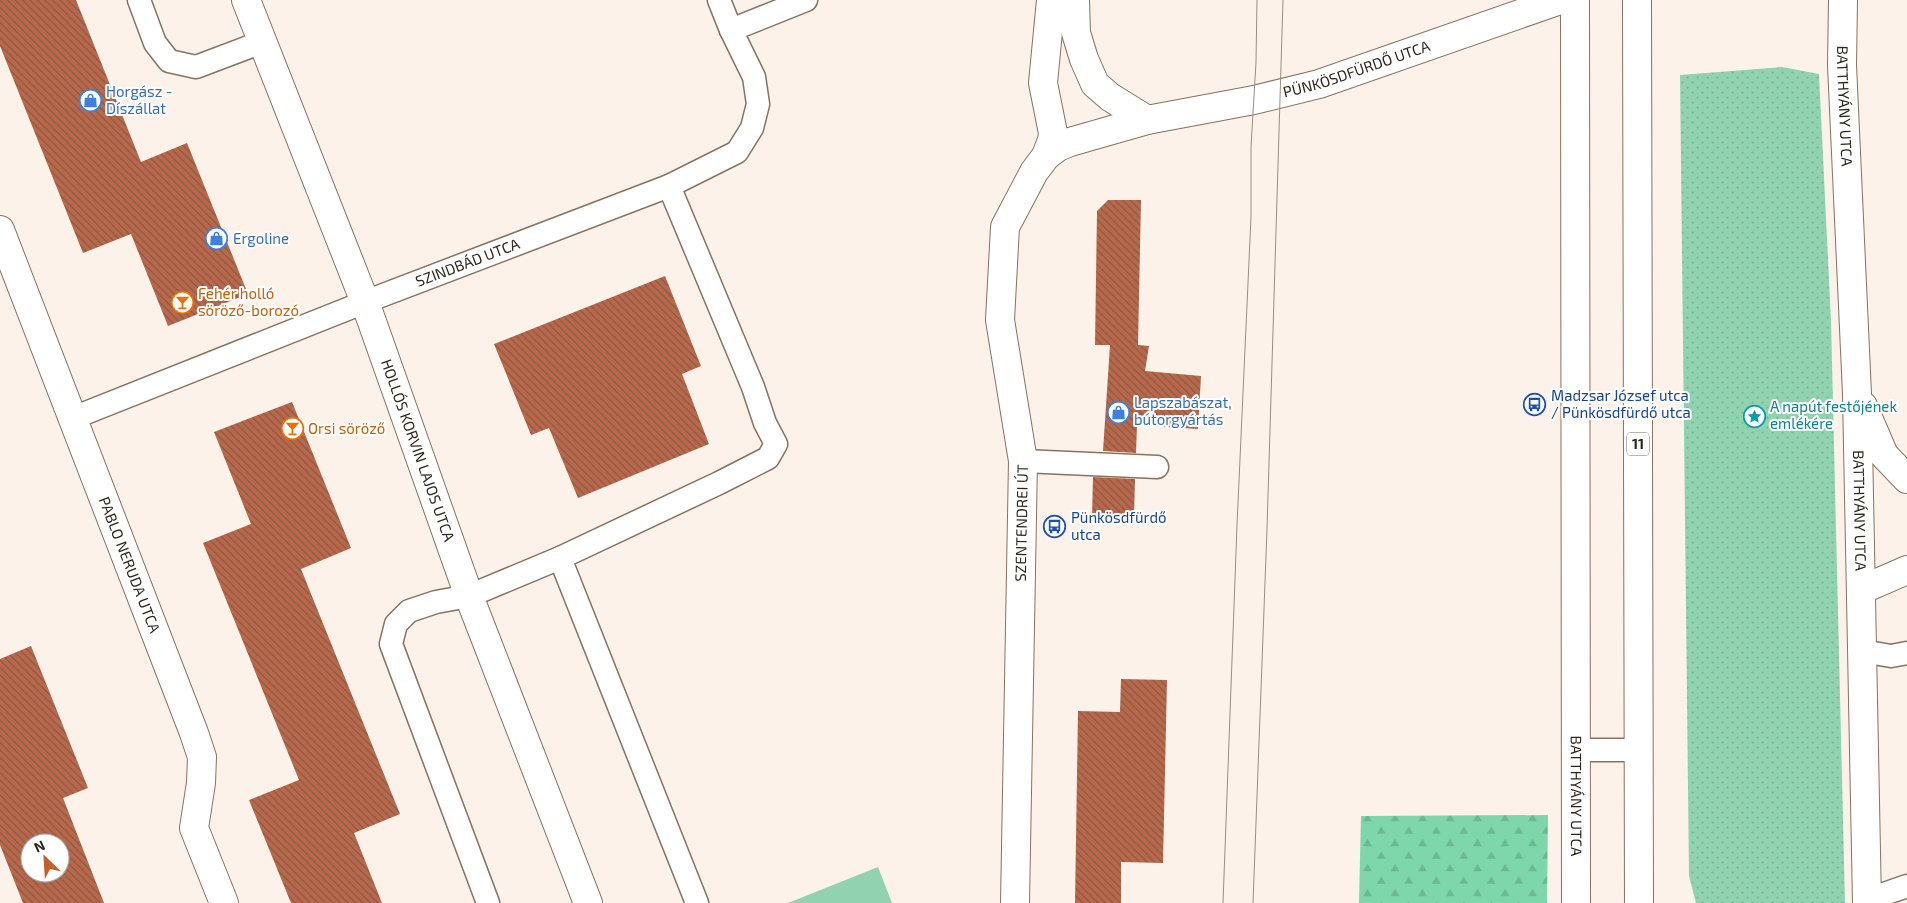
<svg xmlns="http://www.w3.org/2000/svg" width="1907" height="903" font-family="'Exo 2',sans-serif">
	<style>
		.grass { fill: url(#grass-dots) }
		.forest { fill: url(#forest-firs) }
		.garden { fill: #91d3b1 }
		.building { fill: url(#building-back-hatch); fill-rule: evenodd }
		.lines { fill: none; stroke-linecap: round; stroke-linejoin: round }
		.service-casing { stroke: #887260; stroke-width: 25 }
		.minor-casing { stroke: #887260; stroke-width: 30 }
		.tertiary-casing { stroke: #887260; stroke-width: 30 }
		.secondary-casing { stroke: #887260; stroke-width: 30 }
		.primary-casing { stroke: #887260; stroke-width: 30 }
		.service { stroke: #fff; stroke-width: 22 }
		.minor { stroke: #fff; stroke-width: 28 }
		.tertiary { stroke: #fff; stroke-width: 28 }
		.secondary { stroke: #fff; stroke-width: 28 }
		.primary { stroke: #fff; stroke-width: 28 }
		.tram { stroke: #988e86; stroke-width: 1 }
		.labels { text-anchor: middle; stroke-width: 4; stroke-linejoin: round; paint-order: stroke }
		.shield { fill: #fff; stroke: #6d6662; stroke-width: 1 }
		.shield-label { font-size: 14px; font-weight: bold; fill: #2e251e }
		.street-label { font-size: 15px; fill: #2e251e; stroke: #fff }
		.shop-label { font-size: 15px; fill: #366cbe; stroke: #fff; text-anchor: start }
		.food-label { font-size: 15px; fill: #c56008; stroke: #fff; text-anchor: start }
		.transit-label { font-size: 15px; fill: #164399; stroke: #fff; text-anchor: start }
		.culture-label { font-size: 15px; fill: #0d838f; stroke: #fff; text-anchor: start }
	</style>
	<defs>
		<pattern id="grass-dots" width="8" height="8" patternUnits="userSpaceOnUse" patternTransform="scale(1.25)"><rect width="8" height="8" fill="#91d3b1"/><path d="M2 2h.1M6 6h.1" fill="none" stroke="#7db598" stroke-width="1.8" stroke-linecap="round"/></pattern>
		<pattern id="forest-firs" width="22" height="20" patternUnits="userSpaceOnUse" patternTransform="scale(1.25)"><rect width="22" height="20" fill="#7dd7ab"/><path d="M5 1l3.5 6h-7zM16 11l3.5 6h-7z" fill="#6cb893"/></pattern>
		<pattern id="building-back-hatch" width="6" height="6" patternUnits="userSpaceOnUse" patternTransform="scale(1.25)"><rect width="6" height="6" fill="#b6694c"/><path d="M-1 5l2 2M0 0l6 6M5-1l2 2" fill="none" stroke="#94563f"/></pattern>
	</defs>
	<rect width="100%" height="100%" fill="#fcf2e9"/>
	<path class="grass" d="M1782 67 1819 74 1831 321 1845 903H1696L1689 876 1680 75Z"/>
	<path class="forest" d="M1548 815 1547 903H1359L1361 816Z"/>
	<path class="garden" d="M878 867 892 903H788Z"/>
	<path class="building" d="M0 0H76L141 162 187 143 248 294 168 326 131 234 83 253 0 46Z
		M1108 200H1141L1138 345 1149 346 1145 371 1201 376 1198 429 1137 425 1136 453 1103 451 1110 345H1095L1097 211Z
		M665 276 701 366 682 374 709 444 578 498 549 428 531 435 494 344Z
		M292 402 351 548 301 569 400 814 354 833 382 903H291L249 800 299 780 203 543 251 524 214 432Z
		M1093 477 1135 479 1134 519 1092 518Z
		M31 646 88 788 63 798 104 903H23L0 845V659ZM30 843H60V873H30Z
		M1121 679 1167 680 1163 863 1121 862V903H1075L1078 711 1120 712Z"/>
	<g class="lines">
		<defs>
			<g id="service">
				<path d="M139 0 155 43 169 61 196 67 262 42"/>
				<path d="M731 30 806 0"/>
				<path id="s1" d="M73 418 365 302 669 186 737 152 752 128 758 104 754 77 731 30 719 0"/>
				<path d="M1023 461 1157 467"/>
				<path d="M560 558 697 903"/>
				<path d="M1862 651 1891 656 1907 653"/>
				<path d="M1576 750H1639"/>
				<path d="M1867 900 1907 886"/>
				<path d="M488 903 391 644 396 624 409 611 436 602 469 596 560 558 719 483 768 458 776 444 765 423 753 387 669 186"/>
			</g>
			<g id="minor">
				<path id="s2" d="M246 0 365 302 469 596 588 903"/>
				<path id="s3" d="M1843 0 1842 65 1857 394 1867 903"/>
				<path id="s4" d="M0 230 194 733 202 757 201 783 194 828 224 903"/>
				<path d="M1863 406 1884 455 1907 479"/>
				<path d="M1861 590 1907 570"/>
			</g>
			<g id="tertiary">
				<path id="s5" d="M1046 156 1058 147 1070 142 1147 120 1254 100 1319 84 1560 0"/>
			</g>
			<g id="secondary">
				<path d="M1075 0 1076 33 1084 59 1095 84 1110 97 1147 120"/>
				<path id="s6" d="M1015 903 1023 461 1000 320 1005 227 1034 172 1046 156 1052 140 1053 133 1043 83 1051 0"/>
			</g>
			<g id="primary">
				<path id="s7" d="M1575 0 1576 903"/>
				<path d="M1637 0 1639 903"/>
			</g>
		</defs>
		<use href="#service" class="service-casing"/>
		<use href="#minor" class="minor-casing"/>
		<use href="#tertiary" class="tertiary-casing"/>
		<use href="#secondary" class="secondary-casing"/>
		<use href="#primary" class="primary-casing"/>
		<use href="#service" class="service"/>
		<use href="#minor" class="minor"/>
		<use href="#tertiary" class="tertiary"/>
		<use href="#secondary" class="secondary"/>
		<use href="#primary" class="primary"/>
		<path class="tram" d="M1223 903 1237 525 1251 217V147L1256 62 1257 0
			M1253 903 1267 529 1283 0"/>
	</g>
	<defs>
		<symbol id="shop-ring" viewBox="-11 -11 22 22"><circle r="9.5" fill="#fff" stroke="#3f7fe0" stroke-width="1.5"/><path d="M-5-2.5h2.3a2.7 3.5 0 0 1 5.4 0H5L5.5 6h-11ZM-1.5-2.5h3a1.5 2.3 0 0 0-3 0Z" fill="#3f7fe0"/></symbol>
		<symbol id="bar-ring" viewBox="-11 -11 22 22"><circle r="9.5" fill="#fff" stroke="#e8710a" stroke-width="1.5"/><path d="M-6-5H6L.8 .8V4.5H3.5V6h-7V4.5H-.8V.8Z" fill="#e8710a"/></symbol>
		<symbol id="bus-ring" viewBox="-11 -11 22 22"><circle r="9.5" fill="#fff" stroke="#1a4fb4" stroke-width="1.5"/><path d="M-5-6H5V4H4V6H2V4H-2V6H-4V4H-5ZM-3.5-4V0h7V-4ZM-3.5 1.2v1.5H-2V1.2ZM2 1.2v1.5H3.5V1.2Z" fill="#1a4fb4"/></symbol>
		<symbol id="sight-ring" viewBox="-11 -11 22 22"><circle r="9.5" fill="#fff" stroke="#0f9aa8" stroke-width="1.5"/><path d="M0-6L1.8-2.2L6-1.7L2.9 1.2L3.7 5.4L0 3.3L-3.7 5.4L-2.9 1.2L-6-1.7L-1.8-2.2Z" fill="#0f9aa8"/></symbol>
	</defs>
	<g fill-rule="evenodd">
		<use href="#shop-ring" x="78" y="88" width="25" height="25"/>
		<use href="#shop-ring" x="204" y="226" width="25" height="25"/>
		<use href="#bar-ring" x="170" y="290" width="25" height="25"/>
		<use href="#bus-ring" x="1522" y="392" width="25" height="25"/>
		<use href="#shop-ring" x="1106" y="400" width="25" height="25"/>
		<use href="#sight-ring" x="1742" y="404" width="25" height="25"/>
		<use href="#bar-ring" x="280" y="416" width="25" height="25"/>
		<use href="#bus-ring" x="1042" y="514" width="25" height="25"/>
	</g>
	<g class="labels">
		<rect class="shield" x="1627" y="432.5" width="22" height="23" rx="4"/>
		<g class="shield-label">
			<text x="1638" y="449">11</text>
		</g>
		<g class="street-label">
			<text dy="5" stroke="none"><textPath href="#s5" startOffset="324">PÜNKÖSDFÜRDŐ UTCA</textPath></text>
			<text dy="5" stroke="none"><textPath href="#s3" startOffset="106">BATTHYÁNY UTCA</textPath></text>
			<text dy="5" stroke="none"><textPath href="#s1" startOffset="424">SZINDBÁD UTCA</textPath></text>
			<text dy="5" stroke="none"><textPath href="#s2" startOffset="482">HOLLÓS KORVIN LAJOS UTCA</textPath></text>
			<text dy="5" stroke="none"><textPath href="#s3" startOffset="511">BATTHYÁNY UTCA</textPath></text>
			<text dy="5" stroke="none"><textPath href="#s6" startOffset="380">SZENTENDREI ÚT</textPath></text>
			<text dy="5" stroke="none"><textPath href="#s4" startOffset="359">PABLO NERUDA UTCA</textPath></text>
			<text dy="5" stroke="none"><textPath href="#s7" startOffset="796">BATTHYÁNY UTCA</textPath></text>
		</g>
		<g class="shop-label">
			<text x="106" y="97">Horgász -<tspan x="106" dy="17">Díszállat</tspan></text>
			<text x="233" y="244">Ergoline</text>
			<text x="1134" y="408">Lapszabászat,<tspan x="1134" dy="17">bútorgyártás</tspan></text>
		</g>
		<g class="food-label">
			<text x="198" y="299">Fehér holló<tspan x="198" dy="17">söröző-borozó</tspan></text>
			<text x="308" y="434">Orsi söröző</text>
		</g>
		<g class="transit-label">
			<text x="1551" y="401">Madzsar József utca<tspan x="1551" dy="17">/ Pünkösdfürdő utca</tspan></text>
			<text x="1071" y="523">Pünkösdfürdő<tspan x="1071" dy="17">utca</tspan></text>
		</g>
		<g class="culture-label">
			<text x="1770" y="412">A napút festőjének<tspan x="1770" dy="17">emlékére</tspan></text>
		</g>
	</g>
	<g transform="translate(45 858) rotate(335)"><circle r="24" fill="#ffffff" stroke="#aba8a5"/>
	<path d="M0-4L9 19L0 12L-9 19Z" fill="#c35f29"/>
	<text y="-8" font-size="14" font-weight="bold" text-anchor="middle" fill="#2e251e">N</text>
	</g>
</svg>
